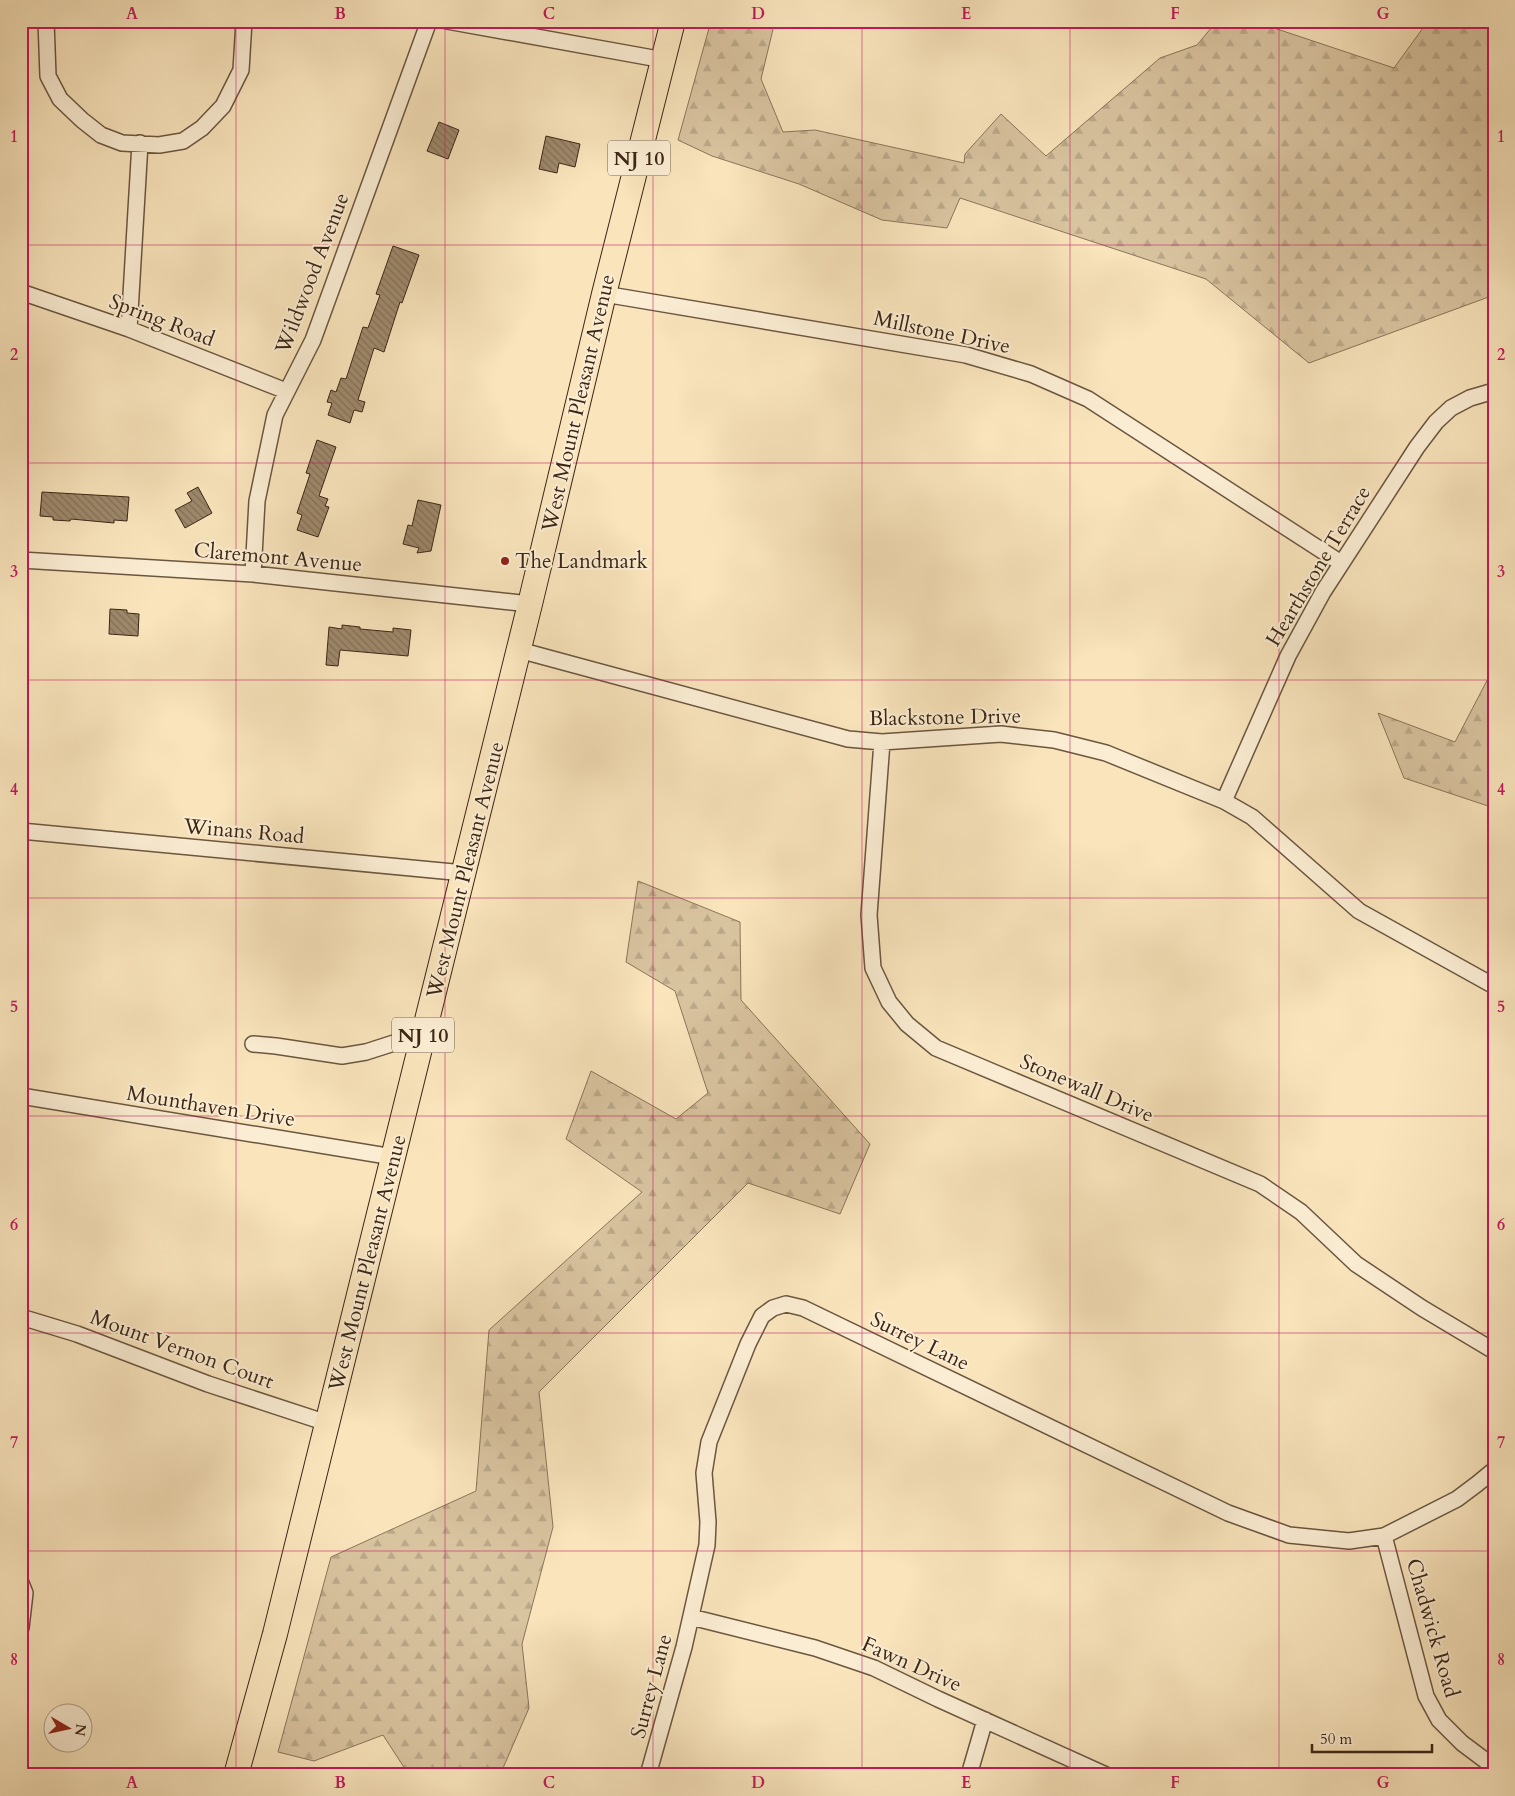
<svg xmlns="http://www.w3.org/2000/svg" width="1515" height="1796" font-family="Cardo,serif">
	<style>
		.forest { fill: url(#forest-firs); stroke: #8a755a }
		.building { fill: url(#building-back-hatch); stroke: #3c2615 }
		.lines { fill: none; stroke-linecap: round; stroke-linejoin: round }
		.street-casing { stroke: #6b563f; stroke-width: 18 }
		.primary-casing { stroke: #3c2615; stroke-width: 26 }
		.street { stroke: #fbedd3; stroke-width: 15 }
		.primary { stroke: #f9e4bc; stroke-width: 24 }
		.grid { fill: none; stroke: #c2185b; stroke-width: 1; stroke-opacity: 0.55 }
		.poi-dot { fill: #8f2418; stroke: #fbedd3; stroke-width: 2 }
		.labels { text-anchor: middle; stroke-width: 4; stroke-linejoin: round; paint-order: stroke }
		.shield { fill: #fbedd3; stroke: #75624e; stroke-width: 1 }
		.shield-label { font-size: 20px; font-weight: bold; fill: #3c2615 }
		.street-label { font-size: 21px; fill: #3c2615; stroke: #fbedd3 }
		.poi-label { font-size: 21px; fill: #3c2615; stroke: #fbedd3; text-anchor: start }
		.neatline { fill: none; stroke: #c2185b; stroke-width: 2 }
		.grid-label { font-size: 16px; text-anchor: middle; font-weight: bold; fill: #c2185b }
	</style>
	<defs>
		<pattern id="forest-firs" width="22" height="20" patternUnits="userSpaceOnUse" patternTransform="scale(1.25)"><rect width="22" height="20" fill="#d9c4a0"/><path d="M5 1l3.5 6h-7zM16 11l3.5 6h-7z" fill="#bba889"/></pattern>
		<pattern id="building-back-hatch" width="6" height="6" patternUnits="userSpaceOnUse" patternTransform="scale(1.25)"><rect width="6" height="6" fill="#9e896c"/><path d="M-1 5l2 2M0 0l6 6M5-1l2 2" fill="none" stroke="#827058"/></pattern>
	</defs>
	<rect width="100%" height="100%" fill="#f9e4bc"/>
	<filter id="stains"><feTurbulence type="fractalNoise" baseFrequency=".004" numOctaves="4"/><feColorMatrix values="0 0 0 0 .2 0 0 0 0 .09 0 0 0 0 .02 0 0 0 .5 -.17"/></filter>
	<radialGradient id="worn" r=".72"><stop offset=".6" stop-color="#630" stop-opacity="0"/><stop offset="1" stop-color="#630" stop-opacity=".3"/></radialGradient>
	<path class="forest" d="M711 21H775L761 79 783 132 815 130 964 163 965 154 1001 114 1046 156 1160 58 1197 45 1217 21H1253L1394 68 1428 21H1494V295L1309 363 1206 279 960 198 947 228 882 220 799 184 712 156 678 140Z
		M1494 667V808L1404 778 1378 713 1455 742Z
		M638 881 740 922 741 1000 870 1144 840 1214 748 1183 539 1392 553 1527 522 1644 529 1708 500 1775H409L383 1735 314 1761 278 1752 331 1557 476 1491 489 1330 642 1192 566 1139 591 1071 676 1119 708 1093 675 991 626 962Z"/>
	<path class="building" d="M439 122 459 130 448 159 427 151Z
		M546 136 580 144 575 167 559 163 557 173 539 169Z
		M393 246 419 255 402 303 400 302 384 352 374 348 358 400 365 402 362 412 354 410 350 423 328 415 332 403 327 402 331 390 336 392 341 378 346 379 363 327 368 328 380 295 376 294Z
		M317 440 336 447 319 496 328 499 325 506 329 507 318 537 297 530 302 515 297 513 310 474 306 473Z
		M198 487 212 513 185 528 175 510 192 501 187 493Z
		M42 492 129 497 127 521 114 520V523L71 519 70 521 53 520V517L40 516Z
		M418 500 441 505 431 551 417 553 419 548 403 544 408 525 412 526Z
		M110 609 127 610V613L139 614 138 636 109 634Z
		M342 625 360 627V629L393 632V628L411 630 408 656 340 650 338 666 326 665 329 627 342 629Z"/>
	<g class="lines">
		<defs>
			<path id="street" d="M46 21 48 76 60 99 82 120 101 135 122 143 159 145 183 141 202 128 223 106 241 70 244 21
				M447 21 664 60
				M21 292 129 329 286 391
				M604 294 966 355 1031 374 1088 399 1341 563
				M129 329 140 143
				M21 560 253 574 530 604
				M253 574 257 501 275 415 313 340 429 21
				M519 650 848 739 882 742 1001 734 1054 740 1106 753 1224 801 1252 817 1359 911 1494 986
				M882 742 869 915 873 968 889 1002 907 1024 936 1048 1260 1184 1301 1212 1356 1264 1422 1308 1494 1351
				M1224 801 1288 656 1323 592 1417 447 1436 422 1451 408 1470 398 1494 391
				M21 831 464 873
				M253 1044 276 1046 342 1056 366 1052 394 1043H422
				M21 1096 393 1157
				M21 1317 77 1334 208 1384 327 1423
				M1384 1536 1426 1696 1439 1720 1462 1743 1494 1767
				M21 1583 25 1593 21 1628
				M691 1617 815 1648 874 1668 938 1699 1106 1775
				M648 1775 684 1647 707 1545 708 1522 704 1473 709 1442 748 1344 762 1316 773 1308 786 1304 803 1308 1228 1513 1289 1535 1349 1541 1384 1536 1457 1499 1477 1484 1494 1470
				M969 1775 985 1720"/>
			<path id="primary" d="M236 1775 275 1634 530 604 604 294 673 21"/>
		</defs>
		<use href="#street" class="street-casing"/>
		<use href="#primary" class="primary-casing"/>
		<use href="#street" class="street"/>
		<use href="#primary" class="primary"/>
	</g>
	<path class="grid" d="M236 21V1775M445 21V1775M653 21V1775M862 21V1775M1070 21V1775M1279 21V1775M21 245H1494M21 463H1494M21 680H1494M21 898H1494M21 1116H1494M21 1333H1494M21 1551H1494"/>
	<circle class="poi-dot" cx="505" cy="561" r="5"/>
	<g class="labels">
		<g class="shield">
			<rect x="608" y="140.5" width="62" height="35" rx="4"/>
			<rect x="392" y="1017.5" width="62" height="35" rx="4"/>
		</g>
		<g class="shield-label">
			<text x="639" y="165">NJ 10</text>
			<text x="423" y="1042">NJ 10</text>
		</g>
		<g class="street-label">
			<text transform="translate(312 273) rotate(-69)" y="7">Wildwood Avenue</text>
			<text transform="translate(162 320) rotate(21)" y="7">Spring Road</text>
			<text transform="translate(942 332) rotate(12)" y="7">Millstone Drive</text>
			<text transform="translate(578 403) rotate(-77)" y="7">West Mount Pleasant Avenue</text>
			<text transform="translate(278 557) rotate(5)" y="7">Claremont Avenue</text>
			<text transform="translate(1318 566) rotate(-59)" y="7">Hearthstone Terrace</text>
			<text transform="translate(945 717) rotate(-1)" y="7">Blackstone Drive</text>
			<text transform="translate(244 831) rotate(5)" y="7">Winans Road</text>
			<text transform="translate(465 870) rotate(-76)" y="7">West Mount Pleasant Avenue</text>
			<text transform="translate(1087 1088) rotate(23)" y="7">Stonewall Drive</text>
			<text transform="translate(211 1106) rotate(9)" y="7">Mounthaven Drive</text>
			<text transform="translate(367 1263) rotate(-76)" y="7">West Mount Pleasant Avenue</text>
			<text transform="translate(920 1341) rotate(26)" y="7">Surrey Lane</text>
			<text transform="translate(182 1349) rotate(20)" y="7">Mount Vernon Court</text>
			<text transform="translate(1433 1628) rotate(74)" y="7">Chadwick Road</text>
			<text transform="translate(912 1664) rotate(24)" y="7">Fawn Drive</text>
			<text transform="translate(651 1686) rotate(-75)" y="7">Surrey Lane</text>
		</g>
		<g class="poi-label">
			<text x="515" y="568">The Landmark</text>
		</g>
	</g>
	<rect width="1515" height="1796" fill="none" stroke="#f9e4bc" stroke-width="55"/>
	<g transform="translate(68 1728) rotate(99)"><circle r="24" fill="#fbedd3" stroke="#af9d87"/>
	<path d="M0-4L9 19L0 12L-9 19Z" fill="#8f2418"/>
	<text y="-8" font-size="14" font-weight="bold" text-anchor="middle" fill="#3c2615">N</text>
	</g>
	<path d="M1312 1744v8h120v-8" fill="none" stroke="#3c2615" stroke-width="2.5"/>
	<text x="1320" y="1744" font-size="15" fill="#3c2615" stroke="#fbedd3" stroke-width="4" paint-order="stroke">50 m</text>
	<rect x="28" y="28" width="1460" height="1740" class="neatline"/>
	<g class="grid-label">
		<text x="132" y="19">A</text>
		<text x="340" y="19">B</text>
		<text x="549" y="19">C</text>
		<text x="758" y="19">D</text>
		<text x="966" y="19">E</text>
		<text x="1175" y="19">F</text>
		<text x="1383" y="19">G</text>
		<text x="14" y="142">1</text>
		<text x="1501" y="142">1</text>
		<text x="14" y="360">2</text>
		<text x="1501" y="360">2</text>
		<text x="14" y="577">3</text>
		<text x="1501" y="577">3</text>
		<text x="14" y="795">4</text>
		<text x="1501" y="795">4</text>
		<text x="14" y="1012">5</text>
		<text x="1501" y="1012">5</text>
		<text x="14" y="1230">6</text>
		<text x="1501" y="1230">6</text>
		<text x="14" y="1448">7</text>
		<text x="1501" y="1448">7</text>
		<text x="14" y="1665">8</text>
		<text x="1501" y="1665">8</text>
		<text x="132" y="1788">A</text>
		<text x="340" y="1788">B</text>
		<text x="549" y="1788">C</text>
		<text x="758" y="1788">D</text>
		<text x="966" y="1788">E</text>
		<text x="1175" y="1788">F</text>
		<text x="1383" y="1788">G</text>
	</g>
	<rect width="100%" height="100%" filter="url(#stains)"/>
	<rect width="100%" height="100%" fill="url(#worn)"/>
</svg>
